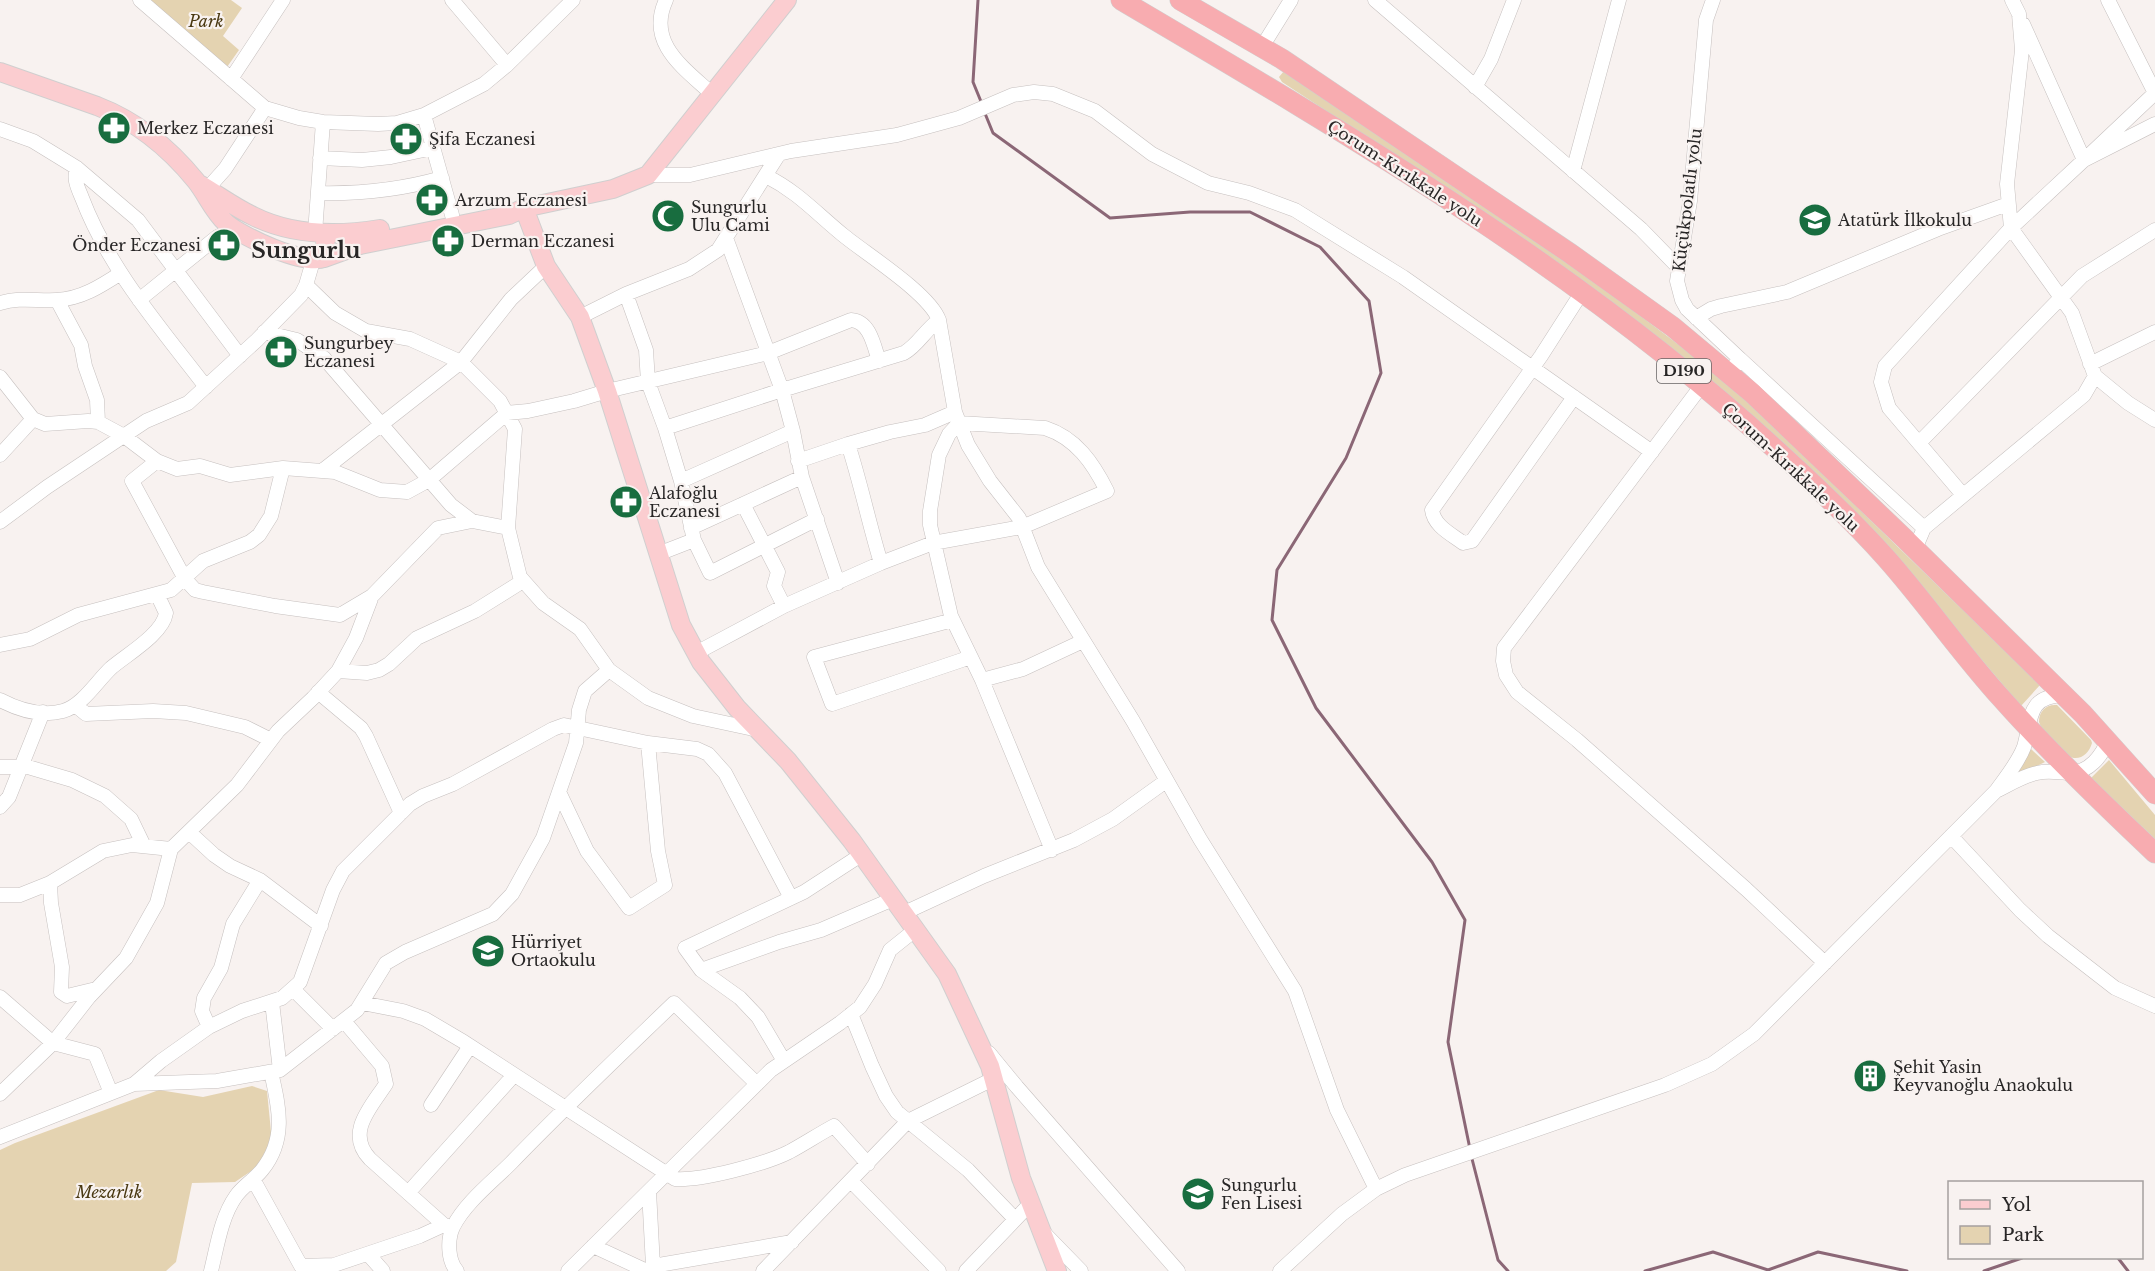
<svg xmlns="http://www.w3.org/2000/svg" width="2155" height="1271" font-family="'Libre Baskerville',serif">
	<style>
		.green { fill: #e4d3b1 }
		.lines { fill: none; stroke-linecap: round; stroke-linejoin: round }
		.stream { stroke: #8b6776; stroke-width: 3 }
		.minor-casing { stroke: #c6c0bf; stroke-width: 15 }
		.major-casing { stroke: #d0cfcf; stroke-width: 20 }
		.highway-casing { stroke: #d0cfcf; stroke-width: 21 }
		.minor { stroke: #fff; stroke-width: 14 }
		.major { stroke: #fbcdd0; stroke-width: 18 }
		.highway { stroke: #f8acb0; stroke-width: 20 }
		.labels { text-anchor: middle; stroke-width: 4.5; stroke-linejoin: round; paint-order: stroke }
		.shield { fill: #f8f2f0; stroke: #666363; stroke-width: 1.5 }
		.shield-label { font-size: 15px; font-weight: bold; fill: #282626 }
		.park-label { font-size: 16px; font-style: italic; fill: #4a3912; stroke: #f8f2f0 }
		.poi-label { font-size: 16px; fill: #282626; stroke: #f8f2f0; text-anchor: start }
		.street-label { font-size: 16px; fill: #282626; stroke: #f8f2f0 }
		.district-label { font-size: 22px; font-weight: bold; fill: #282626; stroke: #f8f2f0 }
	</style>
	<rect width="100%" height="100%" fill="#f8f2f0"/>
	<path class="green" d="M149 0H231L242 8 223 36 239 50 227 67Z
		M1284 71 1602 287 1695 357 1755 408 2040 685 2021 706 1884 545 1438 184 1282 82 1279 77Z
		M2057 705 2091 740 2092 743C2089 754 2079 762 2068 756L2041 727 2039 722C2039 711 2046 704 2057 705Z
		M2031 749 2045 762 2009 780Z
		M2109 760 2155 815V839L2091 778Z
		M252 1086 267 1091 272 1142 263 1163 235 1182 192 1183 176 1262 166 1271H0V1150L15 1143 159 1090 203 1097Z"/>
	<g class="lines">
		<path class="stream" d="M978 0 973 82 982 104
			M984 111 993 133 1110 218 1190 212H1250L1320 247 1369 301 1381 373 1346 458 1277 570 1272 620 1316 708 1432 862 1465 920 1448 1042 1470 1149
			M1471 1155 1498 1260 1508 1271
			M2118 1258 2128 1271
			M1645 1271 1713 1252 1768 1270 1818 1252 1907 1271
			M1984 1271 2022 1258"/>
		<defs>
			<path id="minor" d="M140 0 265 108 299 118 323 122 378 124 397 123 424 115 484 84 507 65 573 0
				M452 0 507 65
				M666 0C646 43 684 68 712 94
				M1375 0 1641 229 1679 268
				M1713 0 1706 20 1690 201 1677 281 1682 300 1687 309 1740 359 1728 373
				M2108 0 2155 93
				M2023 24 2084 160 2155 93
				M1262 47 1291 0
				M231 79 283 0
				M1475 87 1491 59 1514 0
				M424 115 452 215
				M0 129 33 141 77 168 138 220 240 356
				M320 158 362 160 391 157 433 148
				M77 168C73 179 78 188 82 198 109 269 160 327 206 387
				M1573 171 1619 0
				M648 175H690L791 151 897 135 959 118 1013 95 1034 92 1053 94 1095 111 1152 154 1208 183 1249 193 1295 210 1403 277 1652 452
				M766 176C798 192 816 213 843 235 866 254 929 293 939 320L955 412 968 445 990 481 1019 518 1038 567 1133 721 1200 839 1295 991 1337 1110 1376 1189
				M208 188 225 169 265 108
				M318 193C361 194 400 190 442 178
				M315 233 323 122
				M306 285 335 313 366 331 410 339 461 362 500 401 515 429 508 528 520 577 543 603 580 629 609 670 648 698 693 716 758 730
				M626 294 646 350 648 382 665 428 681 481 694 540 710 573 817 519
				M57 300 81 345 85 366 97 400 98 422
				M139 300 217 237 234 229
				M0 303C19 297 37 301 56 300 81 299 101 286 121 273
				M580 317 626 294 689 269 718 250 779 154
				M1696 318 1711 309 1721 306 1787 292 1938 229 2008 204
				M264 332 297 340 324 358 451 505 472 521 508 528
				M1740 359 1924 528
				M2090 364 2155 332
				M2095 376 2128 403 2155 420
				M0 377 33 419 45 424 88 421 98 422 124 436 157 461 177 469 200 466 230 475 283 468 335 472 380 490 407 492 429 480 507 413 528 411 574 401 607 391 768 353 851 320C870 321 874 346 879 361
				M1702 385 1504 648 1503 661 1506 675 1517 692 1577 740 1746 889 1825 963
				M1574 397 1472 541 1463 543C1451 534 1434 526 1432 510L1541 356 1582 292
				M665 428 782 390 726 238
				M793 431 802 477 838 583
				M1919 443 2082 276 2155 230
				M848 444 890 432 925 425 955 412
				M0 455 33 419
				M157 461 132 481 185 579 195 590 203 592 275 606 340 615 372 596 438 528 472 521
				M798 461 848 444C861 484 869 524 881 563
				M322 471 461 362 511 299 546 266
				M681 481 793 431 782 390 904 353C918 345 925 330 939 320
				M1963 495 1889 408 1881 382 1885 366 2011 228 2084 160 2155 124
				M743 504 778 572 774 586 784 606
				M0 522 47 487 146 421 188 403 257 340 301 295 306 285 313 261
				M691 528 802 477
				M1915 549 1924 528 2084 395 2095 376 2072 313 2011 228 2007 184 2022 50 2019 14 2012 0
				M658 554 694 540
				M953 620 814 657 832 704 971 657
				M0 645 30 639 78 615 171 590 203 561 250 542 259 535 271 516 283 468
				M696 653 784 606 881 563 933 543 1022 527 1107 491C1093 463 1076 438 1045 428L959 423 949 434 939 455 930 511V525L951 616 982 680 1023 669 1083 641
				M338 671 367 673 379 670 389 664 417 638 475 611 523 581
				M982 680 1052 850
				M318 692 361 728 366 736 401 813
				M0 700C19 710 41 717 63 711 82 706 97 681 111 668 126 655 163 634 166 613L157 594
				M75 705 86 714 153 711 186 713 245 727 271 740
				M0 767H28L72 780 105 796 131 819 144 846
				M1998 790C2010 784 2023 776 2037 773 2049 770 2059 773 2071 773 2089 772 2102 756 2108 740
				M559 792 587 851 629 908 665 885 658 851 648 743
				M0 807 9 797 43 712
				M189 832 214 855 230 866 260 880 321 926
				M1951 836 2020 910 2048 936 2115 988 2155 1006
				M50 883 51 903 62 967 61 992 67 996 96 989
				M0 895H20L50 883 103 851 132 845 171 849
				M904 913 984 876 1074 840 1113 819 1166 781
				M701 970 779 942 821 930 893 899
				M293 989 333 1029
				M0 997 53 1043 95 1054 111 1093
				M272 1002 280 1070
				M362 1003 403 1011 425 1019 464 1042 675 1179C701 1181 765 1164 789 1152 804 1144 819 1134 834 1126L868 1164
				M851 1014 872 1066 886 1096 897 1112 968 1170 1015 1219
				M344 1021 382 1066 386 1084C371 1107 345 1133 370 1159L444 1225
				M209 1027 202 1011 204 998 221 968 233 924 260 880
				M989 1053 1017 1087 1178 1271
				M784 1061 758 1017 740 998 701 970 685 948 804 892 861 855
				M134 1084 161 1061 209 1027 242 1011 282 998 300 982 333 890 343 871 410 804 423 796 453 784 553 729 564 725 648 743 697 749 708 754 725 773 791 898
				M0 1094 53 1043 89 997 126 958 157 903 171 849 237 785 278 731 313 698 338 671 356 638 372 596
				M431 1105 470 1046
				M0 1137 134 1084 217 1081 280 1070 357 1010 386 963 405 952 493 914 512 894 543 838 576 743 579 710 585 691 609 670
				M253 1179 301 1266 334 1265 420 1236 444 1225 451 1227
				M851 1181 939 1271
				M649 1191 653 1266
				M408 1193 514 1075
				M1045 1234 1081 1271
				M593 1246 647 1271
				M368 1254 383 1271
				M211 1271C217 1247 221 1217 236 1196 243 1186 254 1180 262 1170 287 1139 279 1107 271 1072
				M457 1271C448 1261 447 1240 453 1227 465 1203 492 1182 511 1163 564 1108 619 1056 674 1003L757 1084
				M568 1271 771 1070 840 1023 860 1007 875 984 890 950 915 930
				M651 1271 653 1266 792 1242
				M763 1271 908 1121 993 1079
				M966 1271 1031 1203
				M1280 1271 1342 1214 1376 1189 1405 1175 1665 1085 1712 1064 1754 1034 1996 791C2006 777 2018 763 2024 747 2032 720 2026 696 2064 695"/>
			<path id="major" d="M0 72 97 106C136 121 170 149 196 181 207 195 213 211 226 223 241 236 304 266 324 258 327 249 326 243 323 234
				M201 185C218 195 234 207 253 216 293 236 337 236 380 229
				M524 208 546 266 580 317 607 391 681 625 701 662 737 708 788 761 852 841 947 974 990 1066 1021 1178 1057 1271
				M324 258 360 245 509 215 524 208 613 189 648 175 787 0"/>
			<path id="highway" d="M1121 0C1352 136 1587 274 1784 457 1819 489 1854 522 1886 558 1926 603 1961 654 2002 699 2050 753 2102 803 2155 853
				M1180 0 1282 59 1571 254 1673 327 1752 393 1905 539 2083 714 2155 794"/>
		</defs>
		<use href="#minor" class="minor-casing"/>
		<use href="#major" class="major-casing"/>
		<use href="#highway" class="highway-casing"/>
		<use href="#minor" class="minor"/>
		<use href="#major" class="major"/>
		<use href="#highway" class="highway"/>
	</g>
	<defs>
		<symbol id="pharmacy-disc" viewBox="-11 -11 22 22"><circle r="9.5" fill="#186d3f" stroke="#f8f2f0"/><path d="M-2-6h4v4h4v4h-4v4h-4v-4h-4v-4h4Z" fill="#fff"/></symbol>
		<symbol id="mosque-disc" viewBox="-11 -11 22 22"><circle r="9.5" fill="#186d3f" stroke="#f8f2f0"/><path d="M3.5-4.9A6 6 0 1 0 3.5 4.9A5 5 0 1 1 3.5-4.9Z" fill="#fff"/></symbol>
		<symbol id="school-disc" viewBox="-11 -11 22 22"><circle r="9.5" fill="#186d3f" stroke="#f8f2f0"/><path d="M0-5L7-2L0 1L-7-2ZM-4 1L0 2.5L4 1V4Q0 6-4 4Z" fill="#fff"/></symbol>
		<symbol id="building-disc" viewBox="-11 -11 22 22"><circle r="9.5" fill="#186d3f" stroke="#f8f2f0"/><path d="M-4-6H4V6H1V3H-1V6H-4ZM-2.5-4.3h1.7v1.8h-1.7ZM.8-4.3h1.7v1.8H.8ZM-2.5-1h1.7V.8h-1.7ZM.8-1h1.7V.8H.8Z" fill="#fff"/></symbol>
	</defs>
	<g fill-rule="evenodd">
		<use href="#pharmacy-disc" x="95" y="109" width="38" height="38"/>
		<use href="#pharmacy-disc" x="387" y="120" width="38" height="38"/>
		<use href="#pharmacy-disc" x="413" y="181" width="38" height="38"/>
		<use href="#mosque-disc" x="649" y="197" width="38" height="38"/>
		<use href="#school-disc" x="1796" y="201" width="38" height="38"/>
		<use href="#pharmacy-disc" x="429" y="222" width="38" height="38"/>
		<use href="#pharmacy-disc" x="205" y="226" width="38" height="38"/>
		<use href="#pharmacy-disc" x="262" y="333" width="38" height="38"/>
		<use href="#pharmacy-disc" x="607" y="483" width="38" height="38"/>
		<use href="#school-disc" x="469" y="932" width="38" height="38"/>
		<use href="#building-disc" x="1851" y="1057" width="38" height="38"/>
		<use href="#school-disc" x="1179" y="1175" width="38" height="38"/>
	</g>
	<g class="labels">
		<rect class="shield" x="1657" y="359" width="54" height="24" rx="4.5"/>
		<g class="shield-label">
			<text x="1684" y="376">D190</text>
		</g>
		<g class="park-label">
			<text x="206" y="27">Park</text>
			<text x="109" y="1198">Mezarlık</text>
		</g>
		<g class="poi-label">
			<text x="137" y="134">Merkez Eczanesi</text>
			<text x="429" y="145">Şifa Eczanesi</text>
			<text x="455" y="206">Arzum Eczanesi</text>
			<text x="691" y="213">Sungurlu<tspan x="691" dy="18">Ulu Cami</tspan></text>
			<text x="1838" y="226">Atatürk İlkokulu</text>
			<text x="471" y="247">Derman Eczanesi</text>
			<text x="201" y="251" text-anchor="end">Önder Eczanesi</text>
			<text x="304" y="349">Sungurbey<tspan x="304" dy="18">Eczanesi</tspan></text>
			<text x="649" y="499">Alafoğlu<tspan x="649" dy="18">Eczanesi</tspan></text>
			<text x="511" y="948">Hürriyet<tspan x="511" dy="18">Ortaokulu</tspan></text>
			<text x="1893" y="1073">Şehit Yasin<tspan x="1893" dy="18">Keyvanoğlu Anaokulu</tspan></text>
			<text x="1221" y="1191">Sungurlu<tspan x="1221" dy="18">Fen Lisesi</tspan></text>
		</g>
		<g class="street-label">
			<text transform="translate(1405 173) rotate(33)" y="6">Çorum-Kırıkkale yolu</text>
			<text transform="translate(1687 200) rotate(-83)" y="6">Küçükpolatlı yolu</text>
			<text transform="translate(1791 467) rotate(43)" y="6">Çorum-Kırıkkale yolu</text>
		</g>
		<g class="district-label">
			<text x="306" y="258">Sungurlu</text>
		</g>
	</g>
	<rect x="1948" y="1181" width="195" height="78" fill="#f8f2f0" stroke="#a5a09f" stroke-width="1.5"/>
	<rect x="1960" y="1200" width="30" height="9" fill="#fbcdd0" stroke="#a5a09f" stroke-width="1.5"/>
	<text x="2002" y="1211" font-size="18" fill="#282626">Yol</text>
	<rect x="1960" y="1226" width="30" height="18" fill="#e4d3b1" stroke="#a5a09f" stroke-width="1.5"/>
	<text x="2002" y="1241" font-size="18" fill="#282626">Park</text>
</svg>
